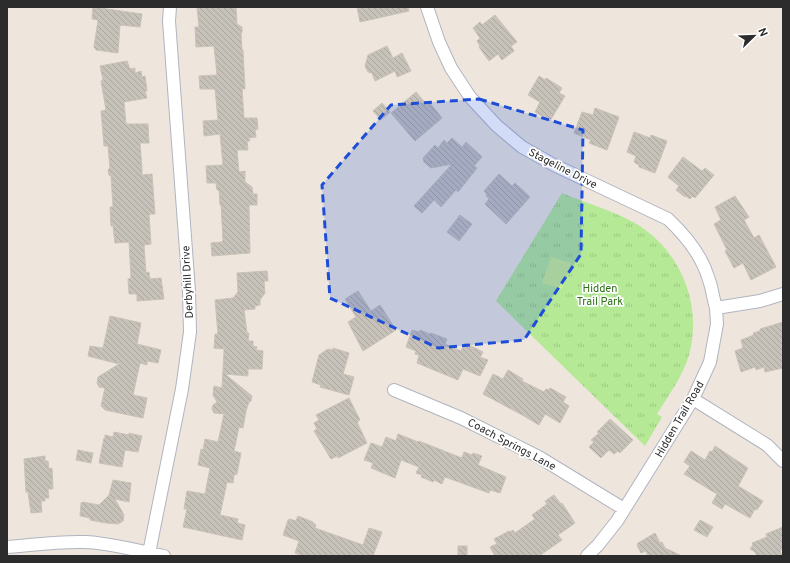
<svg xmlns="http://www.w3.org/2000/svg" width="790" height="563" font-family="Overpass,sans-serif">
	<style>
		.park { fill: url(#park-tufts) }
		.pitch { fill: #cbf191 }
		.building { fill: url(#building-back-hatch); stroke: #cac2b6 }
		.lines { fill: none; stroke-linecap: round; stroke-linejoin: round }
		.minor-casing { stroke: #b1b4c0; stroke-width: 14 }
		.minor { stroke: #fff; stroke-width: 12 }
		.marked { fill: #1d4ed8; fill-opacity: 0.2; stroke: #1d4ed8; stroke-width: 3; stroke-dasharray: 8 5; stroke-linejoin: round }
		.labels { text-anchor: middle; stroke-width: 3.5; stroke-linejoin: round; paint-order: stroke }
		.street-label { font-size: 11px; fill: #2c2c2c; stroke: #fff }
		.park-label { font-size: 11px; fill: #2b7015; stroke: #fff }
	</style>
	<defs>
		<pattern id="park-tufts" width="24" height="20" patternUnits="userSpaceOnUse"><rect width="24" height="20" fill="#b5e996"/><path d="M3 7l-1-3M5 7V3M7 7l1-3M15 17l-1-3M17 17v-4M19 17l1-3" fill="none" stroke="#9cc881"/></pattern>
		<pattern id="building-back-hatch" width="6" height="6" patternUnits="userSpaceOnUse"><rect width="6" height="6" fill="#c6c1b9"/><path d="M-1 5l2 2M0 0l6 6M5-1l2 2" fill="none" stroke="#aaa69f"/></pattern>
	</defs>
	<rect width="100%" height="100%" fill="#eee6dd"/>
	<path class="park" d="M562 193C586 203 611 210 633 222 680 248 703 304 689 355 683 376 668 396 657 414L662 417 645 446 496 301Z"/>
	<path class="pitch" d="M551 257 571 263 562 289 542 283Z"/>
	<path class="building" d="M93 7 142 14 140 27 120 25 118 53 96 50 94 47 98 20 92 19Z
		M197 7H236L237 24 242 27V32L241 34 242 50H243L245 89H242L244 118H257L258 129 255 130 256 137 249 138 250 141H247L248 150H237L239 172 245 171V182L252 187 253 194H257V205H249L250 253 212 256 211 243 222 242 223 240 221 205H220L219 190H217L216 183H207L206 166 223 165 220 134 204 136 203 121 218 120 215 89H200L199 76 217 75 214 46 196 47 195 27H199Z
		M357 7H408L409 11 360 22Z
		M495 15 517 42 511 46 514 51 502 60 498 54 489 61 479 47 480 46 477 41 480 38 473 28 480 22 482 25Z
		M387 46 393 58 402 53 411 71 397 77 395 71 375 81 372 73 368 72 365 66 368 55Z
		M127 61 130 69 135 68V73L141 71 142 77 145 76 147 91H145L147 98 124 102 126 124H148L149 143H140L142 168V175L152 174 155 214H149L151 244 144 245 146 273 149 272 150 279 161 278 164 299 137 301V294H129L128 279 131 278 129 242 115 243 113 226H111L110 207H113L111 176 109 175 108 170 110 168 108 146H104L101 111 106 110 101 81 103 80 100 66Z
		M539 76 545 80 546 78 562 88 559 93 565 96 550 121 535 112 540 102 528 95Z
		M416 92 427 105 430 103 442 118 415 141 391 113Z
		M382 103 390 112 381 120 373 111Z
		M595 108 619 117 607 150 589 143 591 140 574 133 582 112 593 115Z
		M634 132 650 138 651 135 667 141 655 173 639 167V165L634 162 636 156 627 152Z
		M452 138 462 147 466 142 482 157 474 166 477 168 458 192 456 190 441 207 434 200 422 213 414 206 452 164 431 168 424 162 423 158 435 145 438 148 444 140 447 143Z
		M683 157 702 171 705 168 714 175 695 198 693 196 690 199 686 196 685 197 676 190 679 186 668 177Z
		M499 174 512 186 515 183 530 197 506 224 485 204 489 199 486 196 487 194 484 191Z
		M735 196 749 217 744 220 754 238 759 235 776 267 751 280 743 263 734 268 725 251 727 250 714 224 721 220 715 207Z
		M460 215 472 224 459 241 447 232Z
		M267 271 268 281H264L265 293 260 300V305L255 306V309L244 310 247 333H249L248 341H253V346L257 347 256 350 263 351 262 369H248V376L225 374 252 396 251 401 249 402 246 411 243 428 239 427 234 451 241 453 237 474 234 475 233 483 227 482 220 515 238 519 237 523 245 525 242 540 183 527 187 509H184L187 491 205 494 210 468 198 465 201 449 203 450 205 439 218 442 224 414 214 413 212 409 213 405 217 402 213 395 214 386 222 388 224 351V349L214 348 215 334H218L215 300 233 298 238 292 237 273Z
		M358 291 371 311 380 305 396 330 363 351 348 322 356 317 345 299Z
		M110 316 141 323 137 344 161 350 158 363 147 361V365L140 363 133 395 147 398 143 418 105 410 101 406 105 388 99 387 97 383 98 377 119 364 88 356 90 346 103 348Z
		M783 322V368L765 372 764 367 756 370 755 367 741 372 735 351 743 348 741 340 754 335 753 333 760 331V329Z
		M412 330 419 332 420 330 430 334 431 333 447 339 445 344 461 351 465 343 483 352 480 357 488 360 480 376 463 369 458 380 417 363 419 355 415 354 416 351 406 347Z
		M333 348 349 353 343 374 354 377 349 395 320 387 321 385 312 382 319 355 328 349 333 350Z
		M508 370 523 379 522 381 544 392 546 389 549 390 550 388 566 397 563 402 569 406 560 423 545 414 539 425 524 416 483 394 493 374 503 379Z
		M349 398 360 420 357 422 367 443 338 458 337 456 331 459 314 431 317 429 314 423 319 420 316 415Z
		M610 419 633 440 620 453 618 451 614 454 609 450 601 458 589 447 594 442 591 440 599 433 597 432Z
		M114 432 129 435V433L142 436 138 452 125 450 122 467 99 463 104 438 105 439V435L113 437Z
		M398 434 418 442 419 441 434 447 462 458 464 452 472 455 473 453 482 456 478 465 506 477 500 493 490 490 489 493 445 477 442 484 434 480 433 482 421 477 422 475 416 473 419 467 401 460 395 478 371 468 373 463 364 460 371 443 382 447 386 437 396 441Z
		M715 446 748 468 738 486 763 501 757 510 755 509 750 518 725 504 722 509 712 503 717 494 684 474 690 466 684 462 691 451 705 460 710 451 712 452Z
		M78 450 93 453 91 463 76 460Z
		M45 456V461H48L49 469 52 468 53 489H48L49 498H45V501H41L42 512 31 513 28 492H26L24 459Z
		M113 480 131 483 129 502 115 499 124 515 123 521 118 524 106 523 90 520V518L80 516 81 503 83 502 99 505 109 495Z
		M554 495 561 504 562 503 575 523 558 535 562 540 539 556H495L490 547 497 544 494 539 509 531 510 532 513 530 515 533 535 519 532 515 547 504 545 501Z
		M298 516 313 522V523L316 525 315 528 363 545 369 528 382 532 373 556H303L295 553 299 541 283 535 288 520 290 519 296 521Z
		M700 520 713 527 707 537 694 530Z
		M783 527V549L780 550 782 556H757L755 552 750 549 753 545 752 543 767 537 766 534Z
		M655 533 660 543 662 542 665 548 682 556H648L646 551 641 553 637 545 638 543Z
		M458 546H467V556H458Z"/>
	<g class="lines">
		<defs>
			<path id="minor" d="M427 7 439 42 451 68 470 97 497 126 522 147 554 165 668 219C686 236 701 254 708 277 712 287 713 298 716 308
				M394 390 461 418 539 457 624 509
				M693 399 767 445 783 461
				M7 547C33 545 59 541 85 542 111 543 138 551 164 556
				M149 553 182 389 190 332 189 291 169 21 170 7
				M587 556 598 545 617 521 693 399 710 362 717 324 716 308 760 301 783 294"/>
		</defs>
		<use href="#minor" class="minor-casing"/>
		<use href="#minor" class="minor"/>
	</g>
	<path class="marked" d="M479 99 583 130 581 254 524 340 438 348 330 298 322 185 391 105Z"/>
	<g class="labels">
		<g class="street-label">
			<text transform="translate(563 168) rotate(27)" y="4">Stageline Drive</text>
			<text transform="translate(187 282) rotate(-93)" y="4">Derbyhill Drive</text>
			<text transform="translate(679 419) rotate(-60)" y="4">Hidden Trail Road</text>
			<text transform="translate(512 444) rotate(28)" y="4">Coach Springs Lane</text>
		</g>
		<g class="park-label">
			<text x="600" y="292">Hidden<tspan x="600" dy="13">Trail Park</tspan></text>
		</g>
	</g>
	<rect width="790" height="563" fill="none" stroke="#2c2c2c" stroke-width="16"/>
	<g transform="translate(754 36) rotate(67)" stroke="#ffffff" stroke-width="3" paint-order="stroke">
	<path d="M0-3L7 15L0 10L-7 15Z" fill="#2c2c2c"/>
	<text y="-6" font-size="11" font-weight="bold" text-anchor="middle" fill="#2c2c2c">N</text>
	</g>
</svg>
